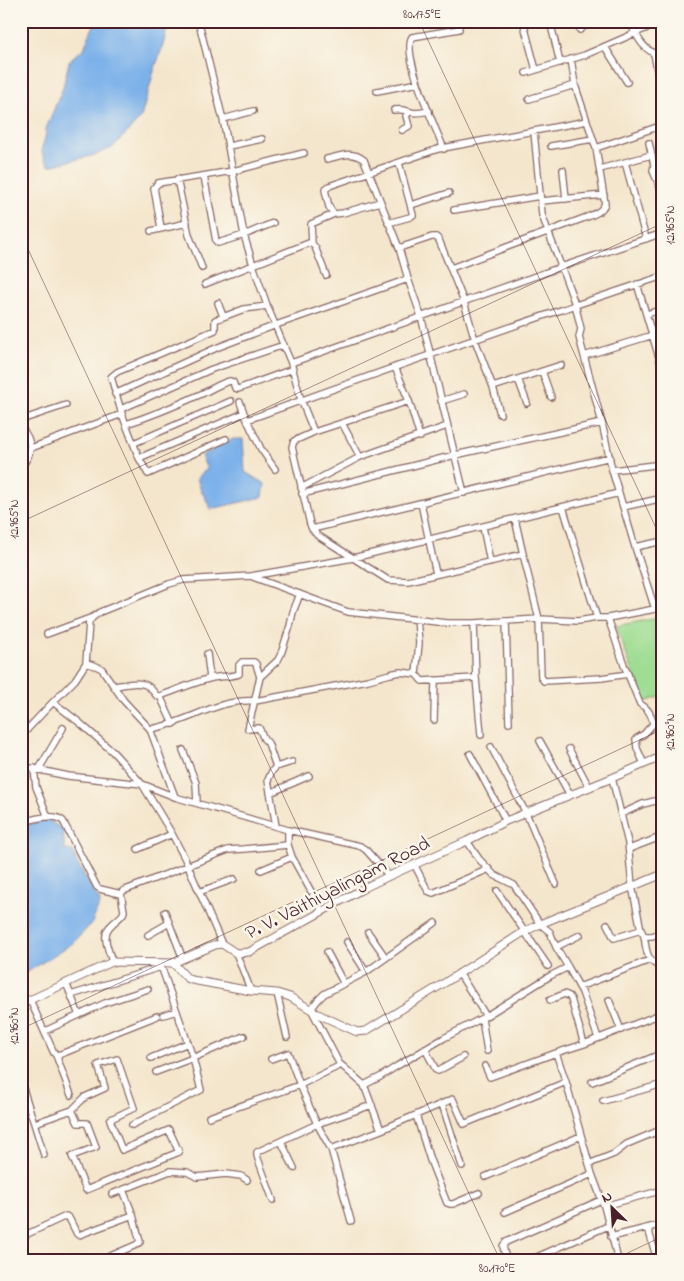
<svg xmlns="http://www.w3.org/2000/svg" width="684" height="1281" font-family="'Indie Flower',sans-serif">
	<style>
		.green { fill: #9edd92; stroke: #747e5e }
		.water { fill: #7cb1ea; stroke: #63688a }
		.lines { fill: none; stroke-linecap: round; stroke-linejoin: round }
		.minor-casing { stroke: #866563; stroke-width: 8 }
		.tertiary-casing { stroke: #866563; stroke-width: 9 }
		.minor { stroke: #fff; stroke-width: 5.5 }
		.tertiary { stroke: #fff; stroke-width: 7 }
		.ticks { fill: none; stroke: #4a1f2b; stroke-width: 1; stroke-opacity: 0.45 }
		.labels { text-anchor: middle; stroke-width: 5; stroke-linejoin: round; paint-order: stroke }
		.street-label { font-size: 20px; fill: #4a1f2b; stroke: #fbf7ec }
		.neatline { fill: none; stroke: #4a1f2b; stroke-width: 2 }
		.ticks-label { font-size: 12px; text-anchor: middle; fill: #4a1f2b }
	</style>
	<rect width="100%" height="100%" fill="#fbf7ec"/>
	<filter id="ink" filterUnits="userSpaceOnUse"><feTurbulence type="fractalNoise" baseFrequency=".02" numOctaves="2"/><feDisplacementMap in="SourceGraphic" scale="10" xChannelSelector="R" yChannelSelector="G"/><feConvolveMatrix kernelMatrix="1 2 1 2 8 2 1 2 1" color-interpolation-filters="sRGB"/></filter>
	<filter id="wash" filterUnits="userSpaceOnUse"><feTurbulence type="fractalNoise" baseFrequency=".0096" numOctaves="4" result="noise"/><feDisplacementMap in="SourceGraphic" scale="20" xChannelSelector="R" yChannelSelector="G"/><feGaussianBlur stdDeviation="1.12" result="paint"/><feColorMatrix in="noise" values="0 0 0 0 0 0 0 0 0 0 0 0 0 0 0 0 0 1.4 0 .05"/><feComposite in="paint" operator="in"/></filter>
	<g filter="url(#wash)">
		<rect width="100%" height="100%" fill="#f4e6cc"/>
		<path class="green" d="M663 617V696L644 702 616 626Z"/>
		<path class="water" d="M96 21H169L163 45 154 71 141 117 126 134 112 148 95 155 49 166C35 145 46 148 46 129L63 87 69 62 74 56 84 49 88 38Z
			M233 439H243L245 472 265 484 263 497 211 509 201 490 197 478 207 469 201 456Z
			M47 819 63 830 65 850 74 851 76 861 100 902 92 923 73 943 21 976V827Z"/>
	</g>
	<g filter="url(#ink)">
		<g class="lines">
			<defs>
				<path id="minor" d="M197 21 200 27 224 124 244 235 253 265 268 308 291 363 301 400 314 432
					M492 21 493 23
					M523 21 536 70
					M550 21 560 63
					M578 21 580 30 591 21
					M629 21C638 39 643 51 663 57
					M605 47 627 82
					M654 54 658 74 663 87
					M526 73 585 55 663 21
					M377 91 418 83
					M529 99 575 85
					M394 110C403 109 403 110 411 112 417 114 423 112 429 111
					M223 119 253 111
					M402 130 409 126 406 116 409 112
					M534 132 542 215 575 304 581 329 579 337 602 423 612 470 635 547 655 609
					M649 143 654 165
					M229 146 262 139
					M551 146 593 139
					M596 148 663 125
					M444 149C436 129 401 54 412 37L459 29 458 21
					M327 159C340 156 352 150 364 160L399 248 408 279
					M625 162 646 239
					M663 163 654 165 653 171 663 194
					M600 169 651 155
					M563 170 566 199
					M204 176 216 241 218 243 244 235 273 223
					M177 179 189 235 202 268
					M541 201 604 195
					M380 202 343 213 334 214 329 207 325 190 329 186 438 149 587 121
					M411 205 449 193
					M454 210 540 196
					M388 223 410 217 413 215 399 163
					M161 228 154 188 158 183 233 171 304 153
					M151 231 187 223
					M312 244 311 224 334 214
					M399 248 432 237H436L439 240 464 302 475 340 493 387 500 414
					M451 268 587 217C595 214 601 212 605 204L596 148 575 85 571 59
					M205 284 309 243 312 244 315 247 326 275
					M637 284 661 364 663 366
					M218 303 223 316
					M647 314 663 309
					M584 356 653 335
					M291 363 561 267 663 233
					M395 367 409 401 314 432 294 441 292 447 310 524 312 529 317 535 388 580 408 581 523 554 539 619 541 677 544 681 601 678 628 674
					M542 371 551 397
					M518 379 527 403
					M493 387 561 365
					M115 394 216 348 276 325 408 279 421 316 464 493
					M409 401 420 437
					M441 401 464 394
					M240 402 245 416
					M121 409 212 369 284 345
					M21 420 66 405
					M342 423 360 457
					M126 424C151 416 175 406 199 395 209 391 220 383 230 381L233 382 235 388 238 389 293 369
					M21 428C33 440 33 455 21 466
					M226 439 148 474 139 458 122 414 111 377 117 372 215 330V320L244 309 267 306
					M134 443 231 401
					M31 448 122 414
					M139 458 242 414 245 415
					M275 469 261 449 247 420C385 370 523 322 663 276
					M612 470 663 464
					M301 488 360 457 447 426
					M302 494 455 455 602 423
					M421 503 436 574
					M563 507 597 618
					M623 507 663 498
					M515 519 523 554
					M483 527 490 562
					M312 529 610 457
					M635 547 663 541
					M253 577 348 612 447 623H474L539 619 578 621 597 618H608L655 609 663 606
					M608 618 624 665 640 704C648 708 652 715 653 724L644 734 636 739 637 748 644 764
					M506 621 509 723
					M474 623 476 678 481 735
					M47 634 93 617
					M207 654 210 678
					M86 663 96 666 102 669 124 701 150 729C186 724 218 698 255 701L368 680 390 674 400 672 416 674 419 643 417 619
					M416 674 422 681 476 678
					M115 686C124 685 140 680 149 687 152 689 154 693 157 696H160L173 724
					M160 696C177 690 194 682 212 678 221 676 231 677 239 674V665L242 662H254L256 664 260 677
					M53 702 80 723 113 752 142 784 172 834 185 859 222 944
					M21 718 27 730
					M434 720 435 680
					M653 724 663 719
					M150 729 175 797
					M21 736 53 702 75 680 86 663 89 622 93 617 100 612 169 584 183 580 251 576 353 558 619 493
					M540 741 570 795
					M491 747 526 813 556 884
					M569 749 589 787
					M183 750 196 783 197 803
					M470 754 506 821
					M21 766 68 776 142 784 175 797 288 830 360 846 366 850 389 876
					M276 767 268 743 264 739 259 728 248 729 260 677 278 660 281 654 290 626 293 612 300 594
					M34 768 36 787 48 817
					M39 769 63 728
					M612 778 628 843 632 886 641 930 644 936H652L663 932
					M270 793 309 776
					M621 814 643 804 663 799
					M21 822C34 820 53 812 63 821L97 887 100 889 121 894
					M276 826 268 780 272 771 276 767 292 762
					M288 830V845L292 857 322 911
					M138 849 172 834
					M629 849 663 836
					M414 864 428 891 433 893 489 869
					M261 870 292 857
					M497 891 548 966
					M199 892 234 879
					M165 912 183 959
					M607 924 614 938 641 930
					M368 932 386 958
					M148 935 169 923
					M644 936C646 947 646 958 655 964L663 963
					M347 942 366 972
					M556 947 580 935
					M327 952 344 984
					M236 953 251 991
					M112 962C110 953 102 938 108 929 112 923 119 919 123 914L124 911 121 894 123 891 228 850 244 849 288 845
					M568 967 582 992 598 1038
					M459 973 486 1016
					M66 983 79 1015
					M579 987 650 960
					M277 993 287 1037
					M71 995 161 967
					M30 1000 54 1053 56 1055 71 1095
					M550 1000 564 994 569 996 571 999 584 1044
					M609 1000 621 1030
					M163 1015 177 1011
					M656 1016 663 1030
					M482 1019 487 1051
					M45 1031 105 1003 148 989
					M425 1049 436 1070 438 1071 463 1057
					M56 1055 61 1054 157 1016
					M151 1058 188 1043
					M271 1059 288 1053 300 1085 317 1124 331 1149 351 1221
					M485 1066 490 1077 556 1053
					M156 1072 193 1058 244 1036
					M21 1082 44 1155
					M592 1082 663 1053
					M364 1085 380 1077 397 1066 444 1038 486 1016 550 976 568 967 556 947 550 932 540 924 514 885 494 875 479 859 467 841
					M603 1101 663 1084
					M442 1104 462 1166
					M416 1115 430 1160 447 1203 450 1204H453L479 1193
					M209 1117 300 1085 341 1065
					M35 1123 72 1110 85 1097 105 1088 98 1065 117 1059 134 1108 111 1119 110 1120 122 1150 169 1130 179 1152 86 1190 72 1156 96 1147 87 1123H78L72 1110
					M132 1125 201 1090 193 1058 160 963
					M381 1130 364 1085 339 1063 311 1009 318 1000 324 994 366 972 435 923
					M281 1141 294 1168
					M331 1149 381 1130 453 1099 464 1124 566 1082
					M589 1164 614 1154 627 1144 663 1129
					M485 1177 581 1136
					M112 1194 170 1171 187 1172 197 1177 226 1174 241 1176 247 1180
					M273 1200 258 1159 257 1155V1152L317 1124 372 1105
					M604 1206 663 1190
					M505 1212 592 1174
					M648 1228 657 1260
					M21 1237 66 1216 69 1218 77 1234 79 1235 133 1215
					M611 1237 663 1224
					M101 1260 136 1245 140 1242 133 1215 123 1190
					M506 1260 503 1246 506 1242 601 1200
					M530 1260 608 1226
					M618 1260 604 1206 592 1174 566 1082 556 1053 584 1044 663 1013"/>
				<path id="tertiary" d="M173 963 187 978 192 980 251 991 277 993 290 997 320 1015 357 1032 366 1031 446 982 522 933 540 924 663 874
					M21 1004 112 962 173 963 215 945 222 944 236 953 249 952 366 887 389 876 467 841 506 821 612 778 663 756"/>
			</defs>
			<use href="#minor" class="minor-casing"/>
			<use href="#tertiary" class="tertiary-casing"/>
			<use href="#minor" class="minor"/>
			<use href="#tertiary" class="tertiary"/>
		</g>
	</g>
	<path class="ticks" d="M419 21 663 543M21 234 500 1260M21 522 663 223M21 1029 663 729M613 1260 663 1236"/>
	<g class="labels">
		<g class="street-label">
			<text transform="translate(337 887) rotate(-27)" y="7">P. V. Vaithiyalingam Road</text>
		</g>
	</g>
	<rect width="684" height="1281" fill="none" stroke="#fbf7ec" stroke-width="55"/>
	<g transform="translate(612 1208) rotate(335)" stroke="#fbf7ec" stroke-width="4" paint-order="stroke">
	<path d="M0-4L9 19L0 12L-9 19Z" fill="#4a1f2b"/>
	<text y="-8" font-size="14" font-weight="bold" text-anchor="middle" fill="#4a1f2b">N</text>
	</g>
	<rect x="28" y="28" width="628" height="1226" class="neatline"/>
	<g class="ticks-label">
		<text x="422" y="18">80.175°E</text>
		<text transform="translate(670 225) rotate(-90)" y="4">12.965°N</text>
		<text transform="translate(14 519) rotate(-90)" y="4">12.965°N</text>
		<text transform="translate(670 732) rotate(-90)" y="4">12.960°N</text>
		<text transform="translate(14 1026) rotate(-90)" y="4">12.960°N</text>
		<text x="497" y="1272">80.170°E</text>
	</g>
</svg>
